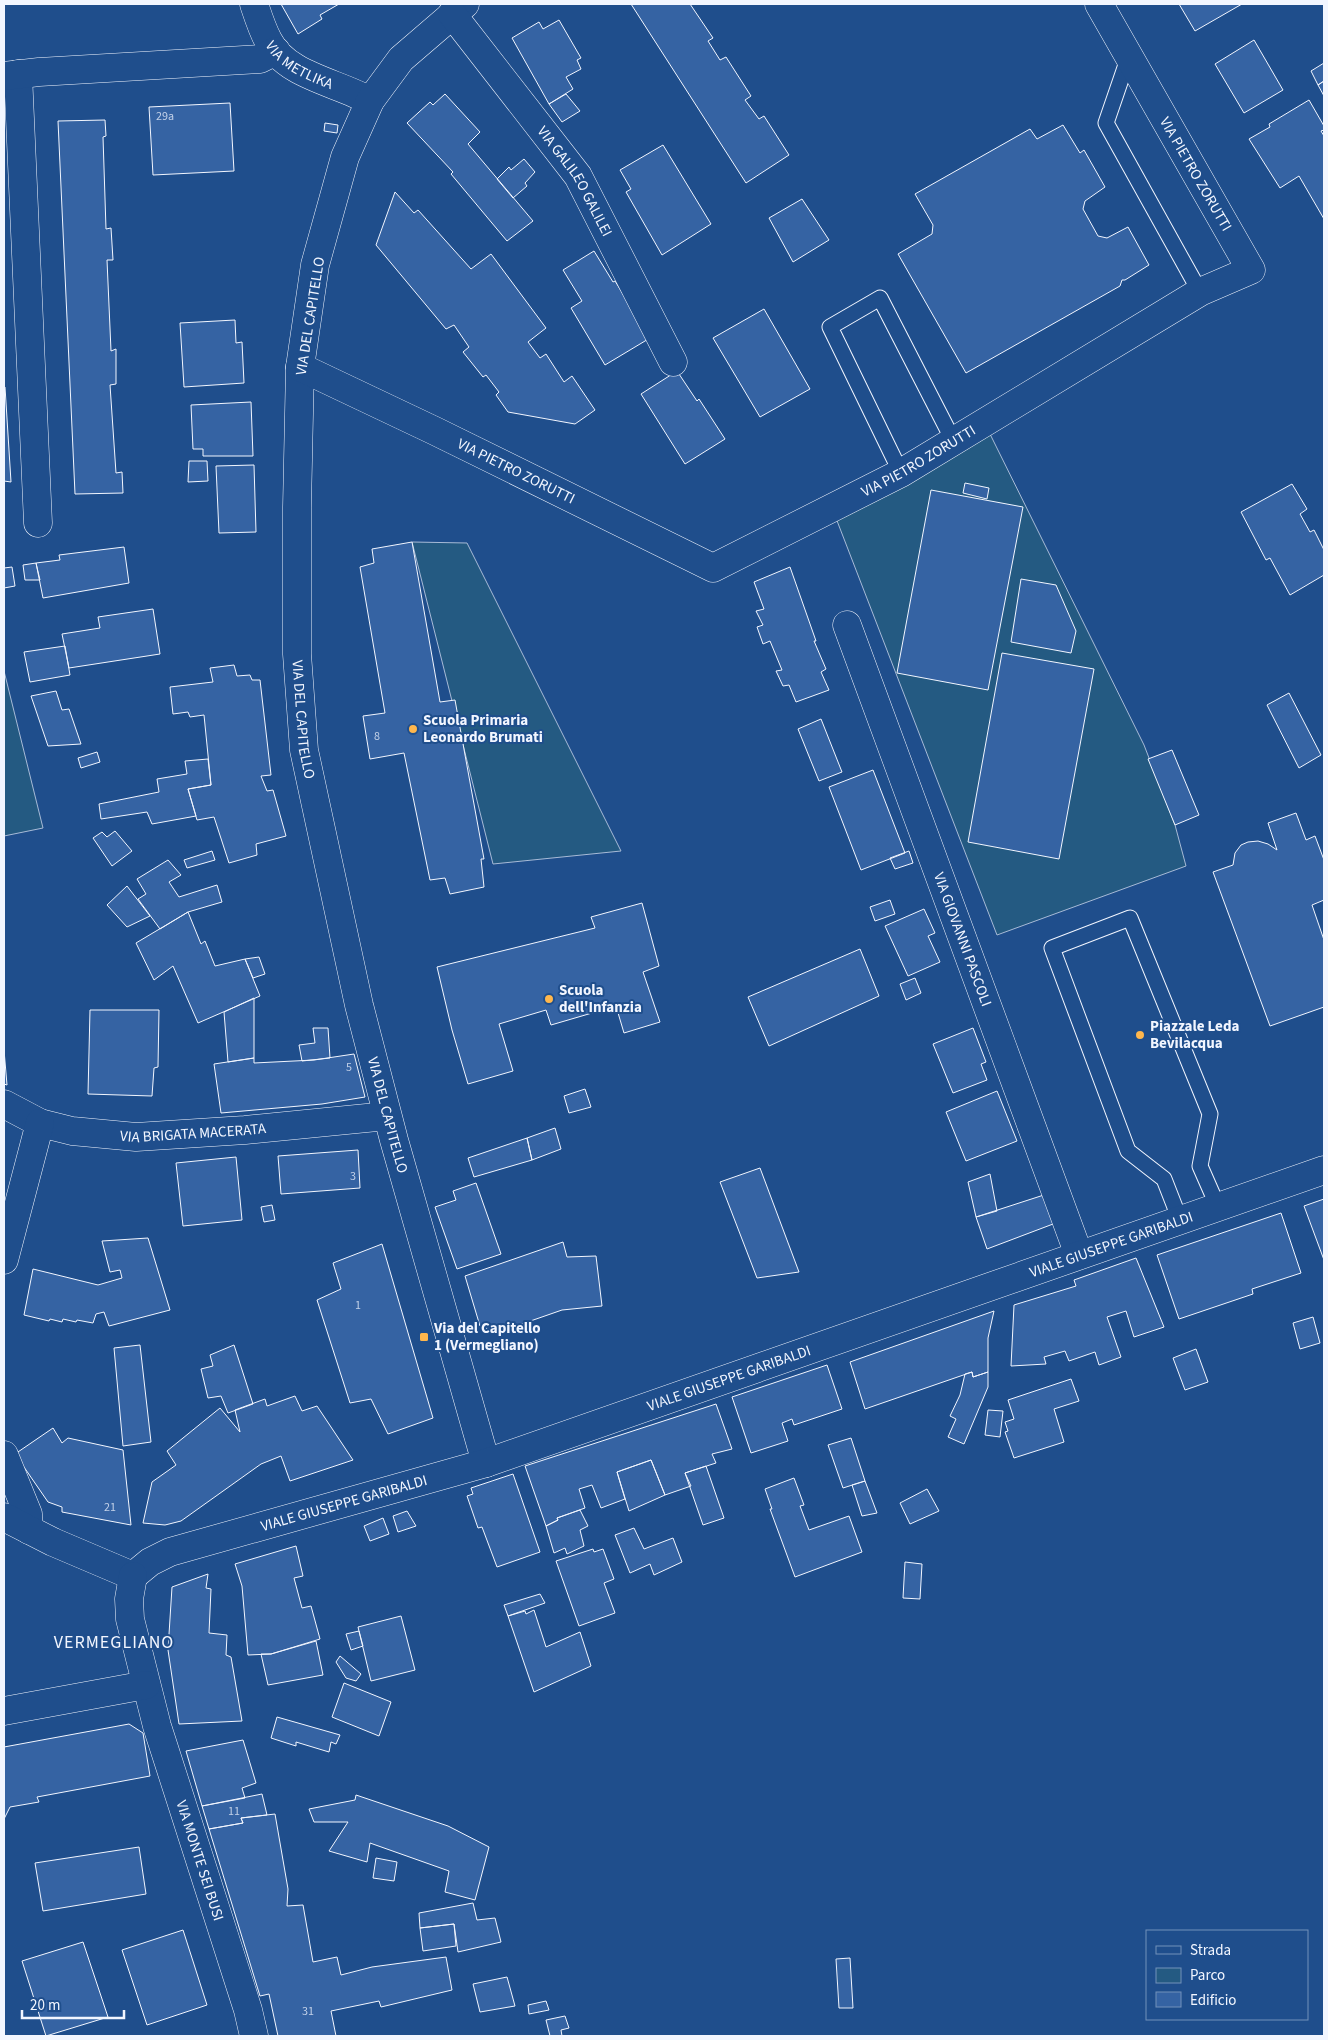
<svg xmlns="http://www.w3.org/2000/svg" width="1328" height="2040" font-family="'Source Sans 3',sans-serif">
	<style>
		.green { fill: #245a82; stroke: #a8bbd7 }
		.building { fill: #3563a3; stroke: #f2f6ff }
		.lines { fill: none; stroke-linecap: round; stroke-linejoin: round }
		.lane-casing { stroke: #f2f6ff; stroke-width: 17 }
		.street-casing { stroke: #f2f6ff; stroke-width: 29 }
		.lane { stroke: #1f4e8c; stroke-width: 15 }
		.street { stroke: #1f4e8c; stroke-width: 28 }
		.poi-dot { fill: #ffb74d; stroke: #1f4e8c; stroke-width: 2 }
		.labels { text-anchor: middle; stroke-width: 4; stroke-linejoin: round; paint-order: stroke }
		.number-label { font-size: 12px; fill: #c3d1e8 }
		.street-label { font-size: 15px; fill: #f2f6ff; stroke: #1f4e8c }
		.poi-label { font-size: 15px; font-weight: bold; fill: #f2f6ff; stroke: #1f4e8c; text-anchor: start }
		.quarter-label { font-size: 18px; letter-spacing: 1px; fill: #f2f6ff; stroke: #1f4e8c }
	</style>
	<rect width="100%" height="100%" fill="#1f4e8c"/>
	<path class="green" d="M989 432 1144 745 1175 825 1186 866 997 935 834 513Z
		M412 542 467 543 621 851 493 864Z
		M4 671 43 828 4 836Z"/>
	<path class="building" d="M281 4H339L320 15 322 19 298 34Z
		M631 4H690L713 38 708 41 720 60 726 57 751 96 745 100 759 119 764 116 789 155 746 183Z
		M1179 4H1242L1195 31Z
		M559 20 581 58 577 60 581 69 566 77 573 89 549 104 512 38 539 22 543 29Z
		M1254 40 1283 90 1244 113 1215 64Z
		M1324 63V81L1318 85 1311 71Z
		M1324 81V96L1318 85Z
		M445 94 480 132 468 144 533 221 507 241 451 174 453 172 407 123 430 102 433 105Z
		M566 94 580 111 562 122 549 104Z
		M1309 100 1324 126V130L1321 131 1324 136V219L1299 176 1280 188 1249 139 1270 127 1269 124Z
		M230 103 234 171 153 175 149 107Z
		M105 120 106 136 103 137 106 229 111 228 113 260H107L111 351 116 349V384L110 385 116 473 122 472 123 493 75 494 58 121Z
		M325 123 338 125 337 133 324 131Z
		M1063 125 1080 153 1084 150 1105 187 1085 201 1083 209 1098 236 1107 238 1128 227 1149 265 1125 280H1122L1120 286 966 373 898 254 932 234 933 225 915 194 1030 129 1037 139Z
		M663 145 711 224 662 255 626 192 631 189 620 170Z
		M524 159 535 172 525 183 527 186 513 198 497 179 509 167 511 170Z
		M395 192 414 213 418 210 471 269 491 254 546 328 528 342 540 358 546 354 564 382 572 376 595 410 575 424 508 412 496 395 499 392 486 375 483 377 463 352 469 347 454 325 446 329 376 245Z
		M802 199 829 240 793 262 769 218Z
		M594 251 613 282 615 281 650 338 605 365 571 308 582 301 563 270Z
		M764 309 810 389 760 417 713 338Z
		M235 320 236 343 242 342 244 383 184 387 180 323Z
		M677 371 697 401 699 399 725 439 685 464 641 394Z
		M4 387H5L11 482 4 481Z
		M251 402 253 456H203V449H193L191 405Z
		M189 461H207L208 481 188 482Z
		M254 465 256 532 219 533 216 466Z
		M965 483 989 488 987 499 963 493Z
		M1292 484 1307 509 1300 514 1310 532 1314 530 1324 550V575L1290 595 1270 558 1266 560 1241 512Z
		M931 490 1023 507 988 690 897 673Z
		M412 542 440 702 455 700 484 859H481L484 887 450 894 445 878 430 880 404 753 370 759 363 716 385 713 360 567 374 563 372 549Z
		M124 547 129 583 43 598 36 563 60 560 59 555Z
		M36 563 40 580H25L23 565Z
		M12 567 15 586 4 588V568Z
		M790 567 816 641H814L826 669 821 672 829 690 796 702 789 685 783 686 776 671 782 670 770 641 763 644 757 627 763 625 756 611 764 609 754 582Z
		M1021 579 1056 585 1076 631 1071 653 1011 642Z
		M153 609 160 654 69 668 62 634 100 628 98 617Z
		M65 646 70 675 30 682 24 652Z
		M1002 653 1094 669 1059 859 968 842Z
		M234 665 237 676 250 675 252 680H260L271 775 261 776 267 791 273 790 286 836 256 844 257 855 229 863 214 817 197 820 188 789 211 785 204 715 190 717 188 712 173 714 170 687 213 682 210 668Z
		M56 691 62 710 69 709 81 744 48 746 31 696Z
		M1289 693 1321 755 1299 768 1267 705Z
		M821 719 842 772 819 781 798 729Z
		M1172 750 1199 815 1175 825 1148 759Z
		M97 752 100 762 81 768 78 758Z
		M208 759 211 785 188 789 196 816 152 824 147 812 101 819 99 804 159 792 157 779 187 774 185 761Z
		M873 770 905 853 861 870 829 787Z
		M1296 813 1306 840 1315 836 1324 860V900L1312 905 1324 940V1007L1270 1026 1213 872 1233 865 1235 853 1241 845 1248 842 1258 841 1268 844 1277 850 1268 823Z
		M115 831 132 851 112 866 93 838 102 832 107 837Z
		M212 851 215 860 187 868 184 860Z
		M909 851 913 863 895 869 890 858Z
		M168 860 181 875 169 882 179 897 217 885 222 902 188 912 160 929 138 899 146 894 137 879Z
		M127 886 150 916 127 927 107 905Z
		M890 900 895 914 875 921 870 907Z
		M642 903 659 966 643 972 660 1022 624 1033 616 1006 551 1025 546 1010 499 1024 513 1071 468 1084 452 1030 437 967 595 928 591 917Z
		M924 909 935 933 928 936 940 962 908 976 885 926Z
		M188 912 201 944 205 941 215 966 245 959 260 996 198 1023 173 966 154 980 136 943Z
		M860 949 879 996 769 1046 748 997Z
		M259 957 265 974 253 978 245 959Z
		M915 978 921 993 906 1000 900 984Z
		M254 998V1058L228 1062 224 1012Z
		M90 1010H159L158 1067 154 1068 152 1096 88 1094Z
		M313 1028H328L330 1058 302 1061 299 1045 315 1043Z
		M973 1028 986 1062 981 1064 987 1080 953 1093 933 1044Z
		M4 1050 7 1085 4 1084Z
		M354 1054 365 1097 322 1104 221 1113 214 1064 254 1058V1063L314 1060Z
		M585 1089 591 1107 569 1113 564 1096Z
		M997 1091 1017 1141 966 1161 946 1112Z
		M555 1128 561 1149 532 1160 527 1138Z
		M527 1138 532 1160 474 1177 468 1158Z
		M358 1150 360 1188 281 1194 278 1156Z
		M236 1157 242 1220 183 1226 176 1163Z
		M760 1168 799 1272 757 1278 720 1182Z
		M990 1174 997 1211 976 1217 968 1182Z
		M476 1183 501 1254 457 1269 435 1207 456 1200 453 1191Z
		M1050 1193 1061 1221 987 1249 976 1217Z
		M1324 1199V1260L1304 1206Z
		M272 1205 275 1220 264 1222 261 1207Z
		M1281 1213 1301 1273 1252 1289 1253 1294 1179 1319 1157 1255Z
		M148 1238 170 1310 109 1326 104 1312 96 1314 93 1323 77 1320 76 1322 63 1319 62 1322 50 1319 49 1321 24 1315 33 1269 98 1285 122 1278 120 1270 110 1272 102 1241Z
		M563 1242 567 1257 596 1256 602 1306 562 1310 496 1333 480 1326 465 1276Z
		M382 1244 433 1418 388 1434 371 1399 350 1403 317 1300 341 1289 333 1263Z
		M1136 1258 1164 1327 1134 1337 1126 1311 1107 1317 1121 1357 1099 1365 1095 1352 1069 1361 1065 1351 1044 1357 1046 1364 1011 1366 1014 1305 1076 1286 1074 1280Z
		M994 1311 988 1338V1372L973 1377 972 1372 865 1409 850 1362Z
		M1313 1317 1320 1343 1300 1349 1293 1323Z
		M140 1345 151 1442 123 1446 114 1348Z
		M234 1345 253 1404 228 1413 221 1396 208 1398 201 1369 213 1366 210 1355Z
		M1196 1349 1208 1382 1185 1390 1173 1358Z
		M827 1365 842 1409 794 1425 792 1419 782 1423 788 1441 751 1453 732 1397Z
		M972 1372 973 1377 988 1372V1387L964 1444 948 1437 956 1419 950 1416 960 1395 965 1374Z
		M1071 1379 1079 1401 1054 1409 1064 1442 1014 1458 1005 1432 1008 1431 1005 1422 1014 1419 1008 1400Z
		M295 1396 302 1411 317 1406 353 1460 290 1481 281 1456 261 1464 181 1521 165 1525 143 1523 152 1482 176 1465 167 1451 220 1408 240 1432 235 1410 265 1399 267 1406Z
		M716 1404 732 1449 712 1454 716 1463 685 1473 691 1486 665 1495 651 1460 617 1472 625 1499 601 1508 592 1485 579 1489 585 1508 557 1518 558 1520 546 1526 525 1466Z
		M988 1410 1003 1411 1000 1437 985 1435Z
		M53 1428 62 1443 68 1438 123 1450 131 1525 62 1512V1507L48 1502 15 1454Z
		M851 1438 865 1481 843 1488 828 1445Z
		M651 1460 665 1495 629 1511 617 1472Z
		M706 1466 724 1518 703 1525 685 1473Z
		M513 1474 540 1552 497 1567 482 1527 478 1528 467 1496 473 1494 471 1488Z
		M794 1478 804 1505 800 1506 809 1530 849 1516 862 1552 795 1577 770 1509H772L765 1489Z
		M865 1481 877 1513 862 1516 852 1485Z
		M927 1489 939 1511 910 1524 900 1503Z
		M580 1510 588 1526 580 1530 584 1546 567 1554 565 1548 554 1553 546 1526 558 1520 557 1518Z
		M407 1511 416 1526 398 1532 393 1516Z
		M383 1518 389 1534 370 1541 364 1526Z
		M634 1528 644 1549 673 1538 682 1562 654 1575 650 1564 630 1573 615 1535Z
		M296 1546 303 1576 294 1578 302 1608 311 1606 320 1639 271 1654 248 1655 242 1586 235 1564Z
		M593 1549 594 1552 603 1549 614 1579 604 1583 615 1613 579 1626 556 1561Z
		M905 1562 922 1564 920 1599 903 1598Z
		M208 1574 206 1588 211 1589 209 1633 227 1635 226 1655 231 1657 242 1721 179 1724 168 1650 172 1587Z
		M540 1594 545 1603 508 1616 504 1605Z
		M534 1610 546 1647 580 1632 591 1666 534 1692 508 1616 525 1611 526 1614Z
		M401 1616 415 1670 371 1681 358 1627Z
		M359 1631 363 1646 351 1650 346 1634Z
		M316 1641 323 1675 268 1685 261 1654H271Z
		M340 1656 361 1674 356 1681 346 1678 336 1662Z
		M344 1683 391 1702 379 1736 332 1717Z
		M277 1717 340 1735 336 1744 331 1742 329 1752 296 1742V1746L271 1738Z
		M129 1724 143 1733 150 1776 37 1797 39 1802 10 1807 4 1819V1747Z
		M243 1740 256 1783 242 1788 245 1798 202 1806 186 1751Z
		M262 1794 267 1815 241 1818 243 1823 209 1829 202 1806Z
		M356 1795 448 1826 489 1847 475 1900 445 1892 449 1871 370 1843 367 1862 329 1851 348 1822H314L309 1809 355 1800Z
		M275 1814 288 1889 287 1906 303 1905 313 1962 337 1957 341 1975 372 1967 446 1957 452 1990 381 2007 379 2001 331 2011 336 2036H278L269 1994 260 1996 209 1829 243 1823 241 1818Z
		M139 1847 146 1894 43 1911 35 1863Z
		M376 1858 397 1862 394 1881 373 1878Z
		M473 1903 477 1920 495 1918 501 1942 458 1952 454 1924 420 1928 419 1913Z
		M454 1924 456 1946 423 1951 420 1928Z
		M183 1930 207 2005 147 2025 122 1950Z
		M83 1942 108 2017 46 2036 22 1961Z
		M850 1958 853 2008H839L836 1959Z
		M507 1977 515 2006 480 2012 473 1984Z
		M546 2001 549 2010 529 2014 528 2005Z
		M565 2016 569 2028 561 2030 562 2036H550L546 2020Z"/>
	<g class="lines">
		<defs>
			<path id="lane" d="M1129 56 1106 123 1200 292
				M901 473 830 327 880 298 954 442
				M1180 1220 1164 1179 1128 1151 1052 948 1130 918 1210 1114 1200 1166 1218 1207"/>
			<g id="street">
				<path id="s1" d="M254 4C258 16 262 29 268 40 286 76 337 82 370 101"/>
				<path id="s2" d="M465 4 401 59 370 101 345 157 315 265 300 367 297 507V654L304 750 359 1005 394 1140 486 1463"/>
				<path id="s3" d="M452 14 578 176 673 362"/>
				<path d="M18 74 38 523"/>
				<path d="M4 76 39 72 260 59 276 51"/>
				<path id="s4" d="M300 367 435 431 713 568 901 473 1200 292 1251 270 1099 4"/>
				<path id="s5" d="M847 625 1079 1255"/>
				<path id="s6" d="M4 1104 40 1123 72 1131 136 1137 245 1130 387 1116"/>
				<path d="M4 1260 40 1123"/>
				<path d="M4 1455 28 1514 29 1530"/>
				<path d="M4 1517 53 1542 133 1576"/>
				<path id="s7" d="M133 1576 150 1562 170 1552 486 1463 1324 1170"/>
				<path id="s8" d="M133 1576 129 1599 130 1619 157 1726 248 2010 254 2036"/>
				<path d="M4 1711 146 1685"/>
			</g>
		</defs>
		<use href="#lane" class="lane-casing"/>
		<use href="#street" class="street-casing"/>
		<use href="#lane" class="lane"/>
		<use href="#street" class="street"/>
	</g>
	<g class="poi-dot">
		<circle cx="413" cy="729" r="5"/>
		<circle cx="549" cy="999" r="5"/>
		<circle cx="1140" cy="1035" r="5"/>
		<rect x="419" y="1332" width="10" height="10" rx="2.5"/>
	</g>
	<g class="labels">
		<g class="number-label">
			<text x="165" y="120">29a</text>
			<text x="377" y="740">8</text>
			<text x="349" y="1071">5</text>
			<text x="353" y="1180">3</text>
			<text x="358" y="1309">1</text>
			<text x="110" y="1511">21</text>
			<text x="234" y="1815">11</text>
			<text x="308" y="2015">31</text>
		</g>
		<g class="street-label">
			<text dy="5" stroke="none"><textPath href="#s1" startOffset="80">VIA METLIKA</textPath></text>
			<text transform="translate(1196 174) rotate(60)" y="5">VIA PIETRO ZORUTTI</text>
			<text dy="5" stroke="none"><textPath href="#s3" startOffset="208">VIA GALILEO GALILEI</textPath></text>
			<text transform="translate(310 316) rotate(-81)" y="5">VIA DEL CAPITELLO</text>
			<text dy="5" stroke="none"><textPath href="#s4" startOffset="691">VIA PIETRO ZORUTTI</textPath></text>
			<text dy="5" stroke="none"><textPath href="#s4" startOffset="240">VIA PIETRO ZORUTTI</textPath></text>
			<text dy="5" stroke="none"><textPath href="#s2" startOffset="766">VIA DEL CAPITELLO</textPath></text>
			<text dy="5" stroke="none"><textPath href="#s5" startOffset="335">VIA GIOVANNI PASCOLI</textPath></text>
			<text dy="5" stroke="none"><textPath href="#s2" startOffset="1171">VIA DEL CAPITELLO</textPath></text>
			<text dy="5" stroke="none"><textPath href="#s6" startOffset="195">VIA BRIGATA MACERATA</textPath></text>
			<text dy="5" stroke="none"><textPath href="#s7" startOffset="1035">VIALE GIUSEPPE GARIBALDI</textPath></text>
			<text dy="5" stroke="none"><textPath href="#s7" startOffset="630">VIALE GIUSEPPE GARIBALDI</textPath></text>
			<text dy="5" stroke="none"><textPath href="#s7" startOffset="225">VIALE GIUSEPPE GARIBALDI</textPath></text>
			<text dy="5" stroke="none"><textPath href="#s8" startOffset="295">VIA MONTE SEI BUSI</textPath></text>
		</g>
		<g class="poi-label">
			<text x="423" y="725">Scuola Primaria<tspan x="423" dy="17">Leonardo Brumati</tspan></text>
			<text x="559" y="995">Scuola<tspan x="559" dy="17">dell'Infanzia</tspan></text>
			<text x="1150" y="1031">Piazzale Leda<tspan x="1150" dy="17">Bevilacqua</tspan></text>
			<text x="434" y="1333">Via del Capitello<tspan x="434" dy="17">1 (Vermegliano)</tspan></text>
		</g>
		<g class="quarter-label">
			<text x="114" y="1648">VERMEGLIANO</text>
		</g>
	</g>
	<rect width="1328" height="2040" fill="none" stroke="#f2f6ff" stroke-width="10"/>
	<rect x="1146" y="1930" width="162" height="90" fill="#1f4e8c" stroke="#7391ba"/>
	<rect x="1156" y="1946" width="25" height="8" fill="#1f4e8c" stroke="#7391ba"/>
	<text x="1190" y="1955" font-size="15" fill="#f2f6ff">Strada</text>
	<rect x="1156" y="1968" width="25" height="15" fill="#245a82" stroke="#7391ba"/>
	<text x="1190" y="1980" font-size="15" fill="#f2f6ff">Parco</text>
	<rect x="1156" y="1992" width="25" height="15" fill="#3563a3" stroke="#7391ba"/>
	<text x="1190" y="2005" font-size="15" fill="#f2f6ff">Edificio</text>
	<path d="M22 2010v8h102v-8" fill="none" stroke="#f2f6ff" stroke-width="2.5"/>
	<text x="30" y="2010" font-size="15" fill="#f2f6ff" stroke="#1f4e8c" stroke-width="4" paint-order="stroke">20 m</text>
</svg>
